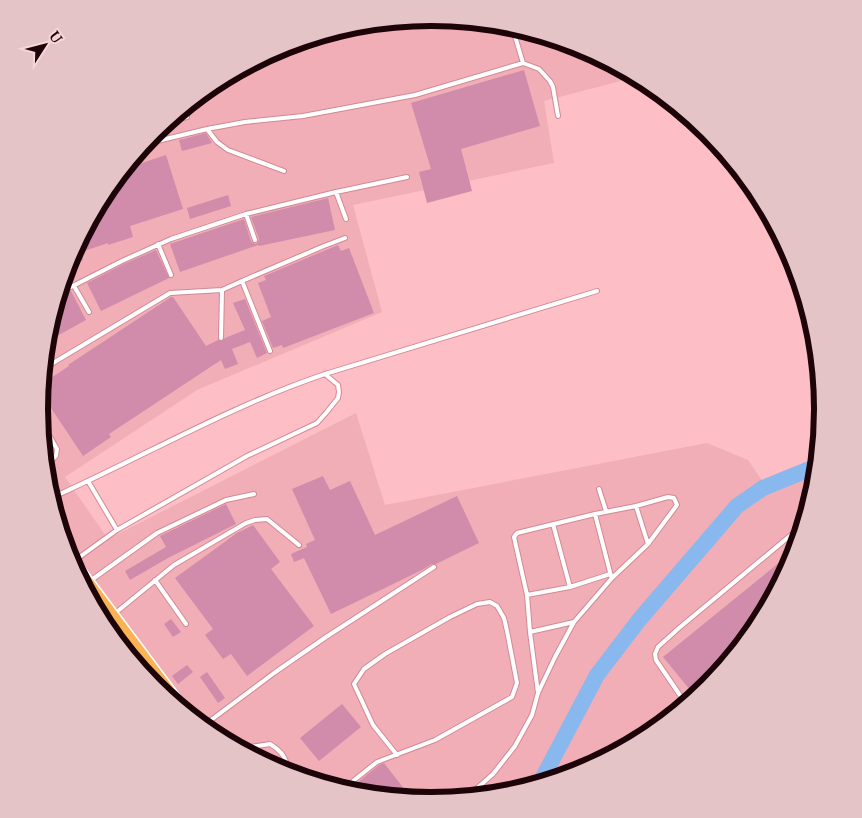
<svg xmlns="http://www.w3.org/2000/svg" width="862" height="818" font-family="Merriweather,serif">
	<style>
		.built { fill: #f1aeb6 }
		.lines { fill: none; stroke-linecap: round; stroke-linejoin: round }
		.river { stroke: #88b8ed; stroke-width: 16 }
		.building { fill: #d08caa }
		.lane-casing { stroke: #d38993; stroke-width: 6 }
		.highway-casing { stroke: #fff; stroke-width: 18 }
		.lane { stroke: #fff; stroke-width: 4 }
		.highway { stroke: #f9b254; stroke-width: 15 }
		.rim { fill: none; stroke: #1d0408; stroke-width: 6 }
	</style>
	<rect width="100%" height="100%" fill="#fdbec5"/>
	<path class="built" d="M431 18 508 25 581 47 636 77 544 101 554 163 353 205 382 312 197 390 65 477 108 539 356 413 385 505 707 443 748 460 765 485 817 468 815 486 793 559 756 627 708 686 648 735 581 771 507 793 431 800 354 793 281 771 213 734 154 686 105 626 69 559 47 485 40 409 47 332 69 259 106 191 154 132 214 83 281 47 355 25Z"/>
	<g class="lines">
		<path class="river" d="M540 783 597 675 639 620 737 506 763 488 817 466"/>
	</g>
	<path class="building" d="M524 70 540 126 461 149 472 191 427 203 419 172 431 169 411 103Z
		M206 133 212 143 182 151 179 140Z
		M166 155 183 209 130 226 133 237 108 245V243L81 252 83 260 67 266 69 259 106 191 124 169Z
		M228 195 231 206 190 219 187 208Z
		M328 198 335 230 259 246 258 245 180 272 170 244 244 219 251 241 253 243 256 244 258 242 259 239 251 217Z
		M338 245 341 251 349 248 374 313 283 348 282 345 273 348 262 321 271 317 258 283 266 280 264 276Z
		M156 250 169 278 101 311 87 283 124 264Z
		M71 291 86 320 46 342 47 332 58 297Z
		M171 297H173L206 346 218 340 222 341 225 338 245 330 233 303 245 299 267 353 257 358 250 342 232 349 238 364 225 369 221 360 109 434 111 437 83 456 41 393 42 384 69 366 68 365Z
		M323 476 330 490 350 481 375 535 457 496 479 543 436 564H432L422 570 331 614 304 558 294 562 291 554 307 547 306 544 315 540 292 489Z
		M226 504 236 524 168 558 130 580 125 571 166 547 160 536Z
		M253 525 280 562 271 569 314 626 247 676 231 654 223 659 205 635 213 629 175 578 237 533Z
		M796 549 793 559 756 627 708 686 695 696 663 657Z
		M171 619 181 632 173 637 164 624Z
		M187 665 193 672 178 684 172 676Z
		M207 672 225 698 218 703 200 677Z
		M342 704 361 727 319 761 300 738Z
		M384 763 412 799 354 793 347 791 379 765Z"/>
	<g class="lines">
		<defs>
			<path id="lane" d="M512 26 523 63
				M166 122 187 117
				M207 129 217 142 228 150 284 171
				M145 144 207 129 245 122 303 116 415 95 523 63 539 69 550 81 553 87 558 116
				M336 192 346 219
				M246 214 255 240
				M158 244 171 275
				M242 281 270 351
				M74 286 89 312
				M59 293 122 261 171 239 246 214 336 192 407 177
				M221 338 222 290
				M43 369 170 293 222 290 242 281 324 246 345 238
				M41 421 57 449 56 456 45 466
				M599 489 606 511
				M52 500 60 494C148 454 233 405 325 374L597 291
				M636 506 648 544
				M595 514 611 576
				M553 524 570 587
				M117 530 247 456 317 423 326 413 338 398 339 392 338 385 325 374
				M74 561 117 530 88 481
				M155 580 186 624
				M90 581 157 533 226 500 254 494
				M527 595 570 587 610 574
				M113 615 174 565 246 523 255 520 267 519 299 545
				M530 632 574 622
				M686 704 656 660 655 654 658 647 679 628 803 525
				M203 726 274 673 326 637 434 567
				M243 750 250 747 270 744C283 752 286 758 289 773
				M343 789 377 762 435 740 512 697 517 683 507 631 504 618 497 606 490 602 477 604 450 617 385 654 364 669 354 684 373 725 397 755
				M467 797 493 774 515 746 532 715 538 693 555 657 574 622 612 578 648 544 677 505 674 498 668 497 636 506 595 514 517 533 514 537 527 595 530 632 538 693"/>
			<path id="highway" d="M71 563 177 705"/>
		</defs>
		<use href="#lane" class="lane-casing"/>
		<use href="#highway" class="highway-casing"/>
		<use href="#lane" class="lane"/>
		<use href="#highway" class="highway"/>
	</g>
	<path d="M0 0H862V818H0ZM48 409a383 383 0 1 1 766 0a383 383 0 1 1-766 0Z" fill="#e5c4c7" fill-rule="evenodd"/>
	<path class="rim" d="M48 409a383 383 0 1 1 766 0a383 383 0 1 1-766 0Z"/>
	<g transform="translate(45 45) rotate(54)" stroke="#f6d5d8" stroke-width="4" paint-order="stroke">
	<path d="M0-4L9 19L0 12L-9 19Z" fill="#1d0408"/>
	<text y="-8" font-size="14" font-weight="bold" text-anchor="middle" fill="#1d0408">U</text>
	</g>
</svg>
